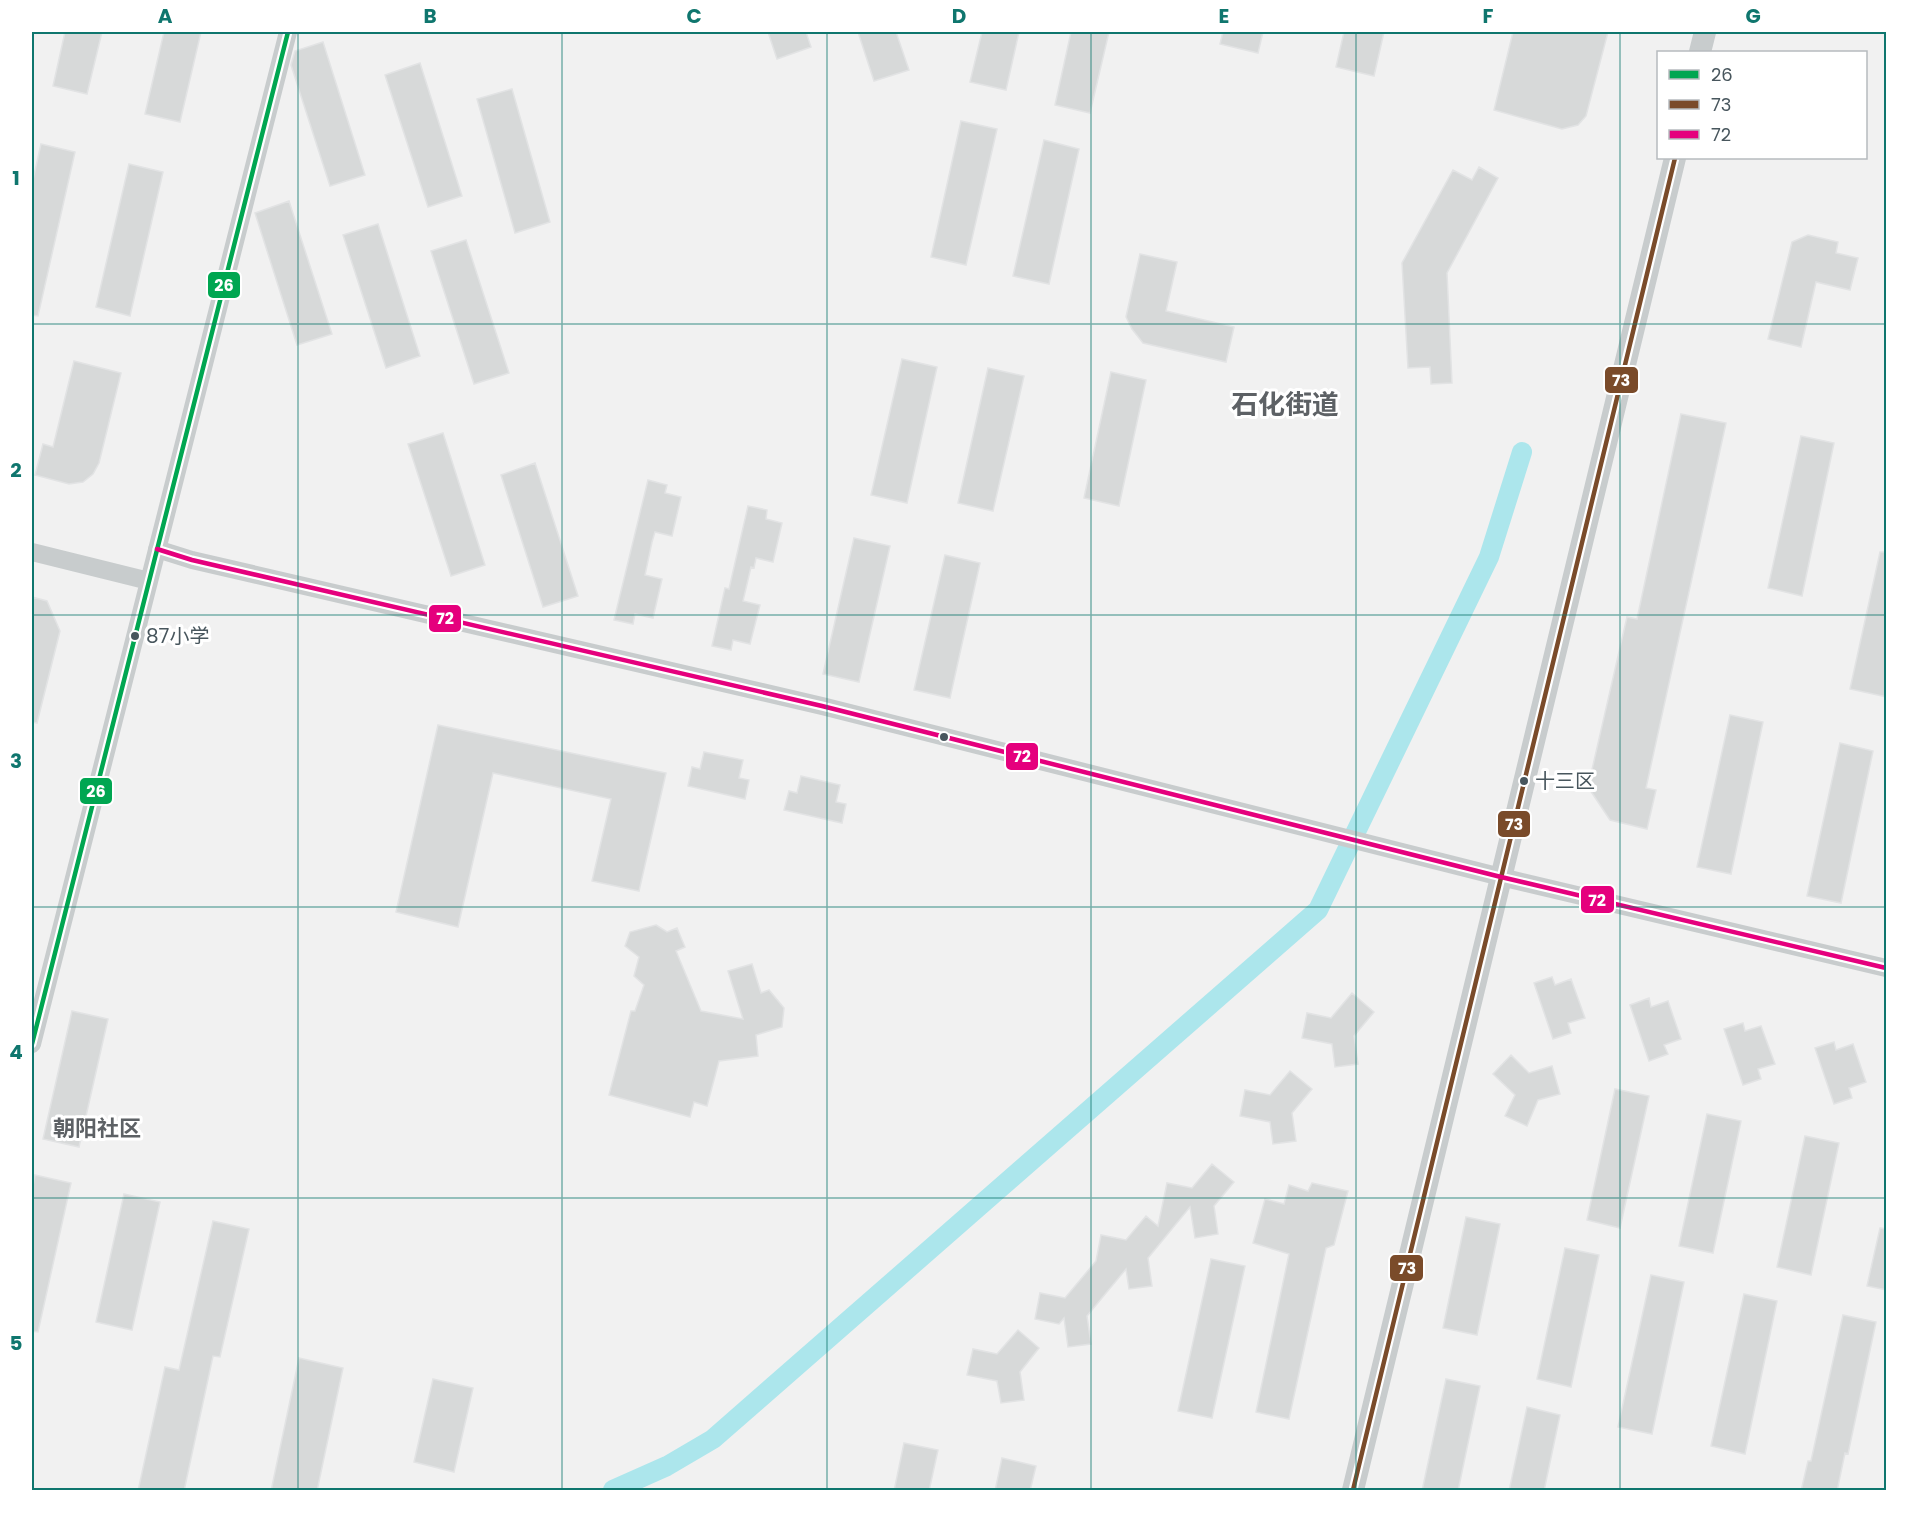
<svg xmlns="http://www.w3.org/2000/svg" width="1918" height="1522" font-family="Poppins,'Noto Sans SC',sans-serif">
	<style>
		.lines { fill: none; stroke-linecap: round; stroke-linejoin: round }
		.canal { stroke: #ace6ec; stroke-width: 20 }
		.building { fill: #d7d9d9; stroke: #e2e3e4; stroke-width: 1.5 }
		.minor { stroke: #c8cccd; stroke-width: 18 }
		.tertiary { stroke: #c8cccd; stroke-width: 22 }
		.bus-1-casing { stroke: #fff; stroke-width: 9 }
		.bus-2-casing { stroke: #fff; stroke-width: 9 }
		.bus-3-casing { stroke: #fff; stroke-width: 9 }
		.bus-1 { stroke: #00a651; stroke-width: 4.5 }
		.bus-2 { stroke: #7a4b2a; stroke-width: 4.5 }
		.bus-3 { stroke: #e5007d; stroke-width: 4.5 }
		.grid { fill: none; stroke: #0f766e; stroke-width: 1.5; stroke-opacity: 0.55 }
		.bus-dot { fill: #48565d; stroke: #fff; stroke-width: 2 }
		.labels { text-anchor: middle; stroke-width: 6; stroke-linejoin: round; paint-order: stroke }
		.bus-label { font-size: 20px; fill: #48565d; stroke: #fff; text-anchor: start }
		.neighbourhood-label { font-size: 22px; font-weight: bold; fill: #5d6165; stroke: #fff }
		.district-label { font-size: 27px; font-weight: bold; fill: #5d6165; stroke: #fff }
		.line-badge { stroke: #fff; stroke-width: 2 }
		.badge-label { font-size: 16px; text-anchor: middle; font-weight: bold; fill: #fff }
		.neatline { fill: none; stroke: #0f766e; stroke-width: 2 }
		.grid-label { font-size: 20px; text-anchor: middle; font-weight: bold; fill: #0f766e }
	</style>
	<rect width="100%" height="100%" fill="#f1f1f1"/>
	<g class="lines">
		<path class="canal" d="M613 1490 667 1466 713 1439 1318 910 1489 557 1522 452"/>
	</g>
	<path class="building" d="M65 32H102L87 94 53 86Z
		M164 32H201L180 122 145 114Z
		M768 32H806L811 47 777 59Z
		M858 32H896L909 70 874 81Z
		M982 32H1019L1006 90 970 82Z
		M1071 32H1109L1090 113 1055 105Z
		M1223 32H1263L1258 53 1220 44Z
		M1344 32H1384L1374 76 1336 67Z
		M1513 32H1608L1586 116 1578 125 1562 129 1494 110Z
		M323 42 365 175 330 186 291 65 295 51Z
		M420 63 462 196 428 207 385 75Z
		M512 89 550 222 515 233 477 99Z
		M961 121 997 129 966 265 931 257Z
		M1044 140 1079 149 1049 284 1013 276Z
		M41 144 75 152 38 316 32 315V184Z
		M129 164 163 172 130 316 96 307Z
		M1479 167 1498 178 1447 273 1452 383 1431 384 1430 367 1408 368 1402 263 1453 170 1472 180Z
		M289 201 332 334 297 345 255 213Z
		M378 224 420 356 386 368 343 235Z
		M1808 235 1838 242 1836 253 1858 258 1850 290 1816 282 1801 347 1768 339 1792 242Z
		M466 240 509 373 474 384 431 251Z
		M1140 254 1177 262 1166 311 1234 327 1226 362 1143 343 1132 329 1126 317Z
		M902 359 937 367 907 503 871 495Z
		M74 361 121 373 99 463 93 474 83 482 69 484 35 475 43 444 53 447Z
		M988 368 1024 376 993 511 958 503Z
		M1111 372 1146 380 1119 506 1084 498Z
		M1681 414 1726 423 1646 788 1656 790 1647 829 1610 820 1588 787 1627 617 1637 619Z
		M443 433 485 565 451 576 408 444Z
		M1801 436 1834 443 1802 596 1768 588Z
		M535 463 578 596 543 607 501 475Z
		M648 480 667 485 665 493 681 497 672 536 655 532 652 542 645 575 662 579 653 618 635 614 633 624 614 620Z
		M748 506 767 510 766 519 782 523 773 562 756 558 754 568 751 567 743 601 760 605 750 644 733 640 731 650 712 646 725 588 729 589Z
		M854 538 890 546 859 682 823 674Z
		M1880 552H1887V697L1850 689Z
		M945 555 980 563 950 698 914 690Z
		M32 597 47 601 60 631 37 723 32 722Z
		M1730 715 1763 722 1731 874 1697 867Z
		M438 725 666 773 639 891 592 881 611 799 493 773 458 927 396 912Z
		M1840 743 1873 751 1841 903 1807 896Z
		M704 752 743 760 739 778 749 780 745 799 688 786 692 767 700 769Z
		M801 776 840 785 836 802 846 804 842 823 784 810 789 791 797 793Z
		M656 925 667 932 677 928 685 947 676 951 701 1011 743 1019 728 971 752 964 761 993 769 990 784 1008 782 1027 756 1035 758 1056 719 1061 707 1106 694 1102 690 1117 609 1095 631 1011H635L644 985 634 976 639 957 625 946 630 932Z
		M1552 977 1555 985 1571 979 1585 1018 1568 1023 1571 1033 1553 1039 1534 983Z
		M1352 993 1374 1012 1354 1036 1358 1064 1335 1067 1332 1044 1302 1038 1307 1013 1331 1018Z
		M1649 998 1651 1007 1668 1001 1681 1039 1664 1045 1668 1054 1649 1061 1630 1005Z
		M72 1011 108 1019 79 1147 43 1139Z
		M1743 1023 1745 1031 1761 1026 1775 1064 1758 1069 1761 1079 1743 1085 1724 1029Z
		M1834 1042 1836 1050 1853 1044 1866 1082 1849 1088 1852 1098 1834 1104 1815 1048Z
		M1511 1055 1529 1073 1552 1066 1560 1094 1538 1100 1527 1126 1505 1116 1515 1095 1493 1074Z
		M1290 1071 1312 1089 1292 1113 1296 1141 1273 1144 1270 1122 1240 1116 1245 1090 1270 1095Z
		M1615 1089 1649 1096 1620 1228 1587 1220Z
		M1707 1114 1741 1121 1713 1253 1679 1246Z
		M1805 1136 1839 1143 1811 1275 1777 1267Z
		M1212 1164 1234 1182 1214 1206 1218 1234 1195 1238 1190 1207 1148 1258 1152 1286 1129 1289 1126 1269 1087 1316 1091 1344 1068 1347 1064 1318 1059 1324 1035 1319 1040 1293 1065 1298 1096 1261 1101 1235 1126 1240 1146 1216 1158 1226 1167 1183 1192 1188Z
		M35 1175 71 1183 38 1332 32 1331V1191Z
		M1312 1183 1348 1191 1334 1245 1326 1248 1289 1419 1256 1412 1289 1254 1253 1243 1265 1199 1284 1204 1289 1185 1308 1191Z
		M124 1194 160 1202 132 1330 96 1322Z
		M1466 1217 1500 1224 1477 1335 1443 1328Z
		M213 1221 249 1229 220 1357 213 1356 184 1491H138L165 1367 179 1370Z
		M1880 1228 1887 1229V1290L1867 1286Z
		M1565 1248 1599 1255 1571 1387 1537 1379Z
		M1211 1259 1245 1266 1212 1418 1178 1411Z
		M1651 1275 1684 1282 1652 1434 1618 1427Z
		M1744 1294 1777 1301 1745 1454 1711 1446Z
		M1843 1315 1876 1322 1848 1454 1845 1453 1837 1491H1801L1808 1461H1811Z
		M1018 1330 1039 1348 1020 1372 1024 1400 1001 1403 997 1381 967 1375 973 1349 997 1354Z
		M299 1358 343 1368 317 1491H271Z
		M433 1379 473 1388 454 1472 414 1462Z
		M1446 1379 1480 1386 1458 1491H1422Z
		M1527 1407 1560 1415 1544 1491H1509Z
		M904 1443 938 1450 929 1491H894Z
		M1002 1458 1036 1466 1030 1491H995Z"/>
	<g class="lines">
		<path class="minor" d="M157 549 192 560 822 706 1501 877 1886 968
			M32 552 149 581
			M32 1044 288 32"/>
		<path class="tertiary" d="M1700 52 1705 32
			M1353 1490 1675 158"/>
		<defs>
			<path id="bus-1" d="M32 1044 288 32"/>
			<path id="bus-2" d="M1353 1490 1675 158"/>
			<path id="bus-3" d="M157 549 192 560 822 706 1501 877 1886 968"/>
		</defs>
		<use href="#bus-1" class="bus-1-casing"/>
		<use href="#bus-2" class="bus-2-casing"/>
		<use href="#bus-3" class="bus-3-casing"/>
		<use href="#bus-1" class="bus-1"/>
		<use href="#bus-2" class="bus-2"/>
		<use href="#bus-3" class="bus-3"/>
	</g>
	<path class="grid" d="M298 32V1490M562 32V1490M827 32V1490M1091 32V1490M1356 32V1490M1620 32V1490M32 324H1886M32 615H1886M32 907H1886M32 1198H1886"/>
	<g class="bus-dot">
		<circle cx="135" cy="636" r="5"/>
		<circle cx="944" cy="737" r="5"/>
		<circle cx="1524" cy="781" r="5"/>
	</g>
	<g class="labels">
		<g class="bus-label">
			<text x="146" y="643">87小学</text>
			<text x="1535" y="788">十三区</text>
		</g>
		<g class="neighbourhood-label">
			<text x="97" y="1136">朝阳社区</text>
		</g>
		<g class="district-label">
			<text x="1285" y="414">石化街道</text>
		</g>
	</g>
	<g class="line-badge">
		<rect x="207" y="271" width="34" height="28" rx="6" fill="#00a651"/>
		<rect x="1604" y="366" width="35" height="28" rx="6" fill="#7a4b2a"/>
		<rect x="428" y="604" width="34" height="29" rx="6" fill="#e5007d"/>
		<rect x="1005" y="742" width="34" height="29" rx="6" fill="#e5007d"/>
		<rect x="79" y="777" width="34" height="28" rx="6" fill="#00a651"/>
		<rect x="1497" y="810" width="34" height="28" rx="6" fill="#7a4b2a"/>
		<rect x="1580" y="885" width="35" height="29" rx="6" fill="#e5007d"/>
		<rect x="1389" y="1254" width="35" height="28" rx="6" fill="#7a4b2a"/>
	</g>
	<g class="badge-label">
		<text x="224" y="291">26</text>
		<text x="1621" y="386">73</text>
		<text x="445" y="624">72</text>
		<text x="1022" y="762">72</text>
		<text x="96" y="797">26</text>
		<text x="1514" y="830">73</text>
		<text x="1597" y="906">72</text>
		<text x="1407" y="1274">73</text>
	</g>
	<rect width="1918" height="1522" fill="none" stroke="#ffffff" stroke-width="66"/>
	<rect x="1657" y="51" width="210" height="108" fill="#ffffff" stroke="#b6bbbe" stroke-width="1.5"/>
	<rect x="1669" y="70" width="30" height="9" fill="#00a651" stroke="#b6bbbe" stroke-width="1.5"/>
	<text x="1711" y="81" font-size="18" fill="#48565d">26</text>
	<rect x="1669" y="100" width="30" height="9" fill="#7a4b2a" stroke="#b6bbbe" stroke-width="1.5"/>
	<text x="1711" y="111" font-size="18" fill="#48565d">73</text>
	<rect x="1669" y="130" width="30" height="9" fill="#e5007d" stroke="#b6bbbe" stroke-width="1.5"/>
	<text x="1711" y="141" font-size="18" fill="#48565d">72</text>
	<rect x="33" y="33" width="1852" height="1456" class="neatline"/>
	<g class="grid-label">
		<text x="165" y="23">A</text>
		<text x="430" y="23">B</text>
		<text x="694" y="23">C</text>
		<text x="959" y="23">D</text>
		<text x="1224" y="23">E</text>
		<text x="1488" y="23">F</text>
		<text x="1753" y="23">G</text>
		<text x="16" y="185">1</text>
		<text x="16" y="477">2</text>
		<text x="16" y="768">3</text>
		<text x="16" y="1059">4</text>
		<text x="16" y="1350">5</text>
	</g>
</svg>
